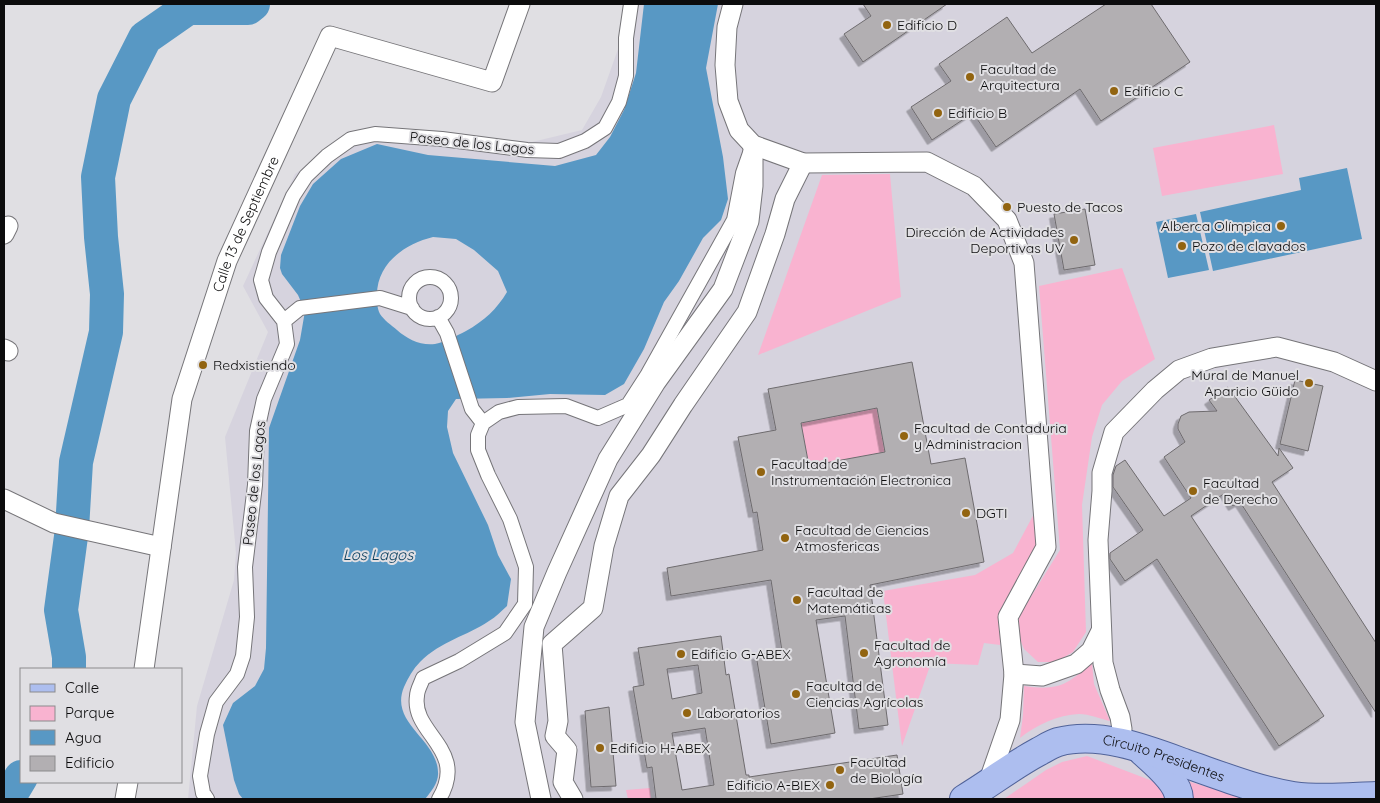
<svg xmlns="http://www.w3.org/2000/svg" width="1380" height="803" font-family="Quicksand,sans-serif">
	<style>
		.built { fill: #d6d3de }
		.green { fill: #f9b3d0 }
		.water { fill: #5898c4; fill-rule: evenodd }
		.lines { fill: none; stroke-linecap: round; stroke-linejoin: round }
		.river { stroke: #5898c4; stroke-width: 34 }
		.building { fill: #b2afb2; stroke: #6e6b6e; fill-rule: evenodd; filter: url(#shadow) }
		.pedestrian-casing { stroke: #767579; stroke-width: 16 }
		.minor-casing { stroke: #767579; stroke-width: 21 }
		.primary-casing { stroke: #516399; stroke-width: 30 }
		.pedestrian { stroke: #fff; stroke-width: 14 }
		.minor { stroke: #fff; stroke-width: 19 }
		.primary { stroke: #adbeef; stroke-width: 28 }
		.poi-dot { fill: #926410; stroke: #e0dfe3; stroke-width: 2 }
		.labels { text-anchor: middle; stroke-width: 4; stroke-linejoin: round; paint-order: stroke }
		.poi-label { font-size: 14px; fill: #0c0c0d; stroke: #e0dfe3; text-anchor: start }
		.street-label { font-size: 14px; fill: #0c0c0d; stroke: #e0dfe3 }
		.water-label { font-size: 15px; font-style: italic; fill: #073c5b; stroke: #e0dfe3 }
	</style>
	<defs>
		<filter id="shadow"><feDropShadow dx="-4.5" dy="4.5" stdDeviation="0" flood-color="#0004"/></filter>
	</defs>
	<rect width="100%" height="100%" fill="#e0dfe3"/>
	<path class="built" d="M634 4H1376V799H188L197 706 234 580 236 553 225 437 268 332 243 286 295 174 359 130 532 142 582 130 601 97Z"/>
	<path class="green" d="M1274 125 1283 174 1162 196 1153 148Z
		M890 174 901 297 758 355 822 175Z
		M1122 268 1155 359 1122 381 1102 405 1092 437 1082 505 1086 632 1073 652 1056 662H1038L1024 649 1017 632 1019 616 1060 550 1039 286Z
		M877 408 885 452 809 466 801 423Z
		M1036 510 1038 547 1002 616 1000 645 984 643 978 665 931 663 902 746 883 591 975 575 1013 553Z
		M1092 663 1094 684 1110 721C1101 719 1089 714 1079 714 1058 715 1036 725 1020 738L1023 715 1024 686C1058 691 1067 685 1092 663Z
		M1087 756 1163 785 1169 799H1004L1046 770 1062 762Z
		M1180 779 1249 799H1188Z
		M650 788 651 799H628L626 790Z"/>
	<path class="water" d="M644 4H718L706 68 723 157 728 199 721 220 703 238 679 281 664 302 644 349 624 384 605 395 550 394 507 398 456 399 448 411 447 427 453 453 488 525 498 555 511 579 507 606C501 611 496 617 489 621 467 636 441 641 420 662 413 669 408 678 404 687 389 723 437 739 438 772 439 782 431 792 425 799H243L239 794 234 780 223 725 233 703 255 686 264 669 266 648 269 428 300 340 305 311 298 295 282 274 280 268 281 255 300 206 313 184 341 159 377 144 428 155 555 166 596 155 610 137 624 110 636 73ZM433 237 456 239 474 250 498 271 507 292C497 309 484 321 466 331 456 336 446 342 435 344 421 346 407 339 397 330 391 325 384 320 380 314 377 308 377 302 377 295 377 263 405 244 433 237Z
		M1347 168 1362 239 1213 271 1200 212 1301 190 1299 178Z
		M1196 214 1209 270 1168 278 1156 222Z"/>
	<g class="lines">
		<path class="river" d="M69 669V657L61 610 72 529 76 462 106 332 107 294 101 237 98 177 114 99 145 38 188 8H248L253 4
			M8 799 21 777"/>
	</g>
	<path class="building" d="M863 4H947L863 62 844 34 871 16Z
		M1106 4H1151L1190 62 1101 121 1080 89 996 147 973 113 932 140 911 107 951 81 939 64 1007 17 1032 53Z
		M1085 209 1095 265 1064 270 1054 214Z
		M912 362 931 464 965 458 984 562 870 585 888 725 859 729 845 616 816 620 835 733 771 744 756 655 782 651 771 580 671 596 667 568 763 550 757 512 753 513 738 437 776 430 768 389ZM877 408 885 452 809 466 801 423Z
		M1295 380 1323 386 1308 451 1280 444Z
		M1228 387 1278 456 1279 448 1293 468 1272 482 1376 643V713L1240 502 1233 506 1225 493 1191 516 1324 716 1279 746 1157 559 1125 581 1110 559V553L1143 530 1113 487V475L1116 466 1125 460 1164 516 1191 498 1164 457 1185 442 1178 429V424L1181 416 1189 412 1217 411 1209 400Z
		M721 636 726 675 729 674 746 775H749V777L897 755 903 794 869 799H656L652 767 647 768 633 687 644 685 638 648ZM698 665 702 693 672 699 667 669ZM705 728 714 785 682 790 672 733Z
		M609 707 616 786 591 787 585 711Z"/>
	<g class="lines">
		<defs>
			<path id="pedestrian" d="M409 298a21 21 0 1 1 42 0a21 21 0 1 1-42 0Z
				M438 317 447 333 472 409 483 423
				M284 321 300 308 380 298 412 308
				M207 799 203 793 200 776 207 734 216 702 237 674 243 656 247 617 245 567 255 485 257 431 264 399 287 344 284 321 266 298 261 280 269 252 293 196 306 176 327 156 351 139 375 134 442 139 527 150 559 151 585 141 605 128 619 102 626 76V38L631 4
				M439 799C469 749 411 734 417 696 417 690 421 684 423 678L459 661 505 633 525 604 526 567 510 519 488 475 478 450V435L483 423 499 412 518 407 566 406 598 418 628 405 648 374 734 220 743 173 750 153"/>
			<g id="minor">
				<path d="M733 4 727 27 725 65 728 101 739 130 753 145 803 163 927 162 974 186 1007 220 1024 263 1046 547 1008 617 1014 674 1010 720 987 786"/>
				<path d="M4 234 8 226"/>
				<path d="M4 349 8 351"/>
				<path d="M4 499 54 523 161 547"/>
				<path id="s1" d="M144 669 182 399 227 261 330 36 492 82 520 4"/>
				<path d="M1014 674 1042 676 1076 664 1091 651 1101 631"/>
				<path d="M1115 743 1119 737 1122 729 1120 717 1110 690 1103 663 1098 540 1102 491V473L1114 432 1155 390 1179 370 1212 358 1277 347 1334 362 1376 381"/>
				<path d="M125 799 128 782"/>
				<path d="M541 799 525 722 534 627 557 572 608 459 656 382 723 289 749 221 753 186V145"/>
				<path d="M573 799 563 782 567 750 555 736 558 721 552 644 593 608 604 546 619 496 651 455 683 405 747 312 775 234 785 199 803 163"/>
			</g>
			<g id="primary">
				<path d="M1143 752C1155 763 1179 782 1179 799"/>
				<path id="s2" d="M964 799C989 784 1012 766 1038 752 1044 749 1051 744 1058 742 1099 731 1146 749 1184 763 1219 775 1256 790 1293 796 1320 800 1349 797 1376 796"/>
			</g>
		</defs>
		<use href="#pedestrian" class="pedestrian-casing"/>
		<use href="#minor" class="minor-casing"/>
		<use href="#primary" class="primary-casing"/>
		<use href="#pedestrian" class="pedestrian"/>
		<use href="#minor" class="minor"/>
		<use href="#primary" class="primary"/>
	</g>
	<g class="poi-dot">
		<circle cx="887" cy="25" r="5"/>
		<circle cx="970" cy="77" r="5"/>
		<circle cx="1114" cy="91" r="5"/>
		<circle cx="938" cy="113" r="5"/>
		<circle cx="1007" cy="207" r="5"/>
		<circle cx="1281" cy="226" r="5"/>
		<circle cx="1074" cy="240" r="5"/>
		<circle cx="1182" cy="246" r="5"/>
		<circle cx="203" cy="365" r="5"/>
		<circle cx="1309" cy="383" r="5"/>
		<circle cx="904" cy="436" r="5"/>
		<circle cx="761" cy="472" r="5"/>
		<circle cx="1193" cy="491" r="5"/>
		<circle cx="966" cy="513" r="5"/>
		<circle cx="785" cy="538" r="5"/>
		<circle cx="797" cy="600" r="5"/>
		<circle cx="864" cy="653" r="5"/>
		<circle cx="681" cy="654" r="5"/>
		<circle cx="796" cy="694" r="5"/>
		<circle cx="687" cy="713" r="5"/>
		<circle cx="600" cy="748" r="5"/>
		<circle cx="840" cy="770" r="5"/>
		<circle cx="830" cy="785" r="5"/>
	</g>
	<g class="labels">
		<g class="poi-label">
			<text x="897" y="30">Edificio D</text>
			<text x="980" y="74">Facultad de<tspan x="980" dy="16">Arquitectura</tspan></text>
			<text x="1124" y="96">Edificio C</text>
			<text x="948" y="118">Edificio B</text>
			<text x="1017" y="212">Puesto de Tacos</text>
			<text x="1271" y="231" text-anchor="end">Alberca Olímpica</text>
			<text x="1064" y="237" text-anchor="end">Dirección de Actividades<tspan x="1064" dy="16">Deportivas UV</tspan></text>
			<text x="1192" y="251">Pozo de clavados</text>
			<text x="213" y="370">Redxistiendo</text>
			<text x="1299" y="380" text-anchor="end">Mural de Manuel<tspan x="1299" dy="16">Aparicio Güido</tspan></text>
			<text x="914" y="433">Facultad de Contaduria<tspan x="914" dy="16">y Administracion</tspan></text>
			<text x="771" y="469">Facultad de<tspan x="771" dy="16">Instrumentación Electronica</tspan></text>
			<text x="1203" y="488">Facultad<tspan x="1203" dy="16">de Derecho</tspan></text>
			<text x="976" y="518">DGTI</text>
			<text x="795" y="535">Facultad de Ciencias<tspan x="795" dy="16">Atmosfericas</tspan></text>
			<text x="807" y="597">Facultad de<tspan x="807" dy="16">Matemáticas</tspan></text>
			<text x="874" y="650">Facultad de<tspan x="874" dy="16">Agronomía</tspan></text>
			<text x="691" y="659">Edificio G-ABEX</text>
			<text x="806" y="691">Facultad de<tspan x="806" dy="16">Ciencias Agrícolas</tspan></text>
			<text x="697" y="718">Laboratorios</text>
			<text x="610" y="753">Edificio H-ABEX</text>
			<text x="850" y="767">Facultad<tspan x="850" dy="16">de Biología</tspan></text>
			<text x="820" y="790" text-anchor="end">Edificio A-BIEX</text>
		</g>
		<g class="street-label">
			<text transform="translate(472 143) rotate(6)" y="5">Paseo de los Lagos</text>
			<text dy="5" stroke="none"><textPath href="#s1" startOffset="459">Calle 13 de Septiembre</textPath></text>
			<text transform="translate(254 483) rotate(-84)" y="5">Paseo de los Lagos</text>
			<text dy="5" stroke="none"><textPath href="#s2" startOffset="219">Circuito Presidentes</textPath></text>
		</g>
		<g class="water-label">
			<text x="378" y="560">Los Lagos</text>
		</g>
	</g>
	<rect width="1380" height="803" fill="none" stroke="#0c0c0d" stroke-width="10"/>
	<rect x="20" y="668" width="162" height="115" fill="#e0dfe3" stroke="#8b8b8d"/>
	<rect x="30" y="684" width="25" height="8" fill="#adbeef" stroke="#8b8b8d"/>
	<text x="65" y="693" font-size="15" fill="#0c0c0d">Calle</text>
	<rect x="30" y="706" width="25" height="15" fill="#f9b3d0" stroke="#8b8b8d"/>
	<text x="65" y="718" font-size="15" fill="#0c0c0d">Parque</text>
	<rect x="30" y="730" width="25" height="15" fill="#5898c4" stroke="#8b8b8d"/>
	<text x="65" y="743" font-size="15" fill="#0c0c0d">Agua</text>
	<rect x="30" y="756" width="25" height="15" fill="#b2afb2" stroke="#8b8b8d"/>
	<text x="65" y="768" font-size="15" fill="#0c0c0d">Edificio</text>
</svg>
